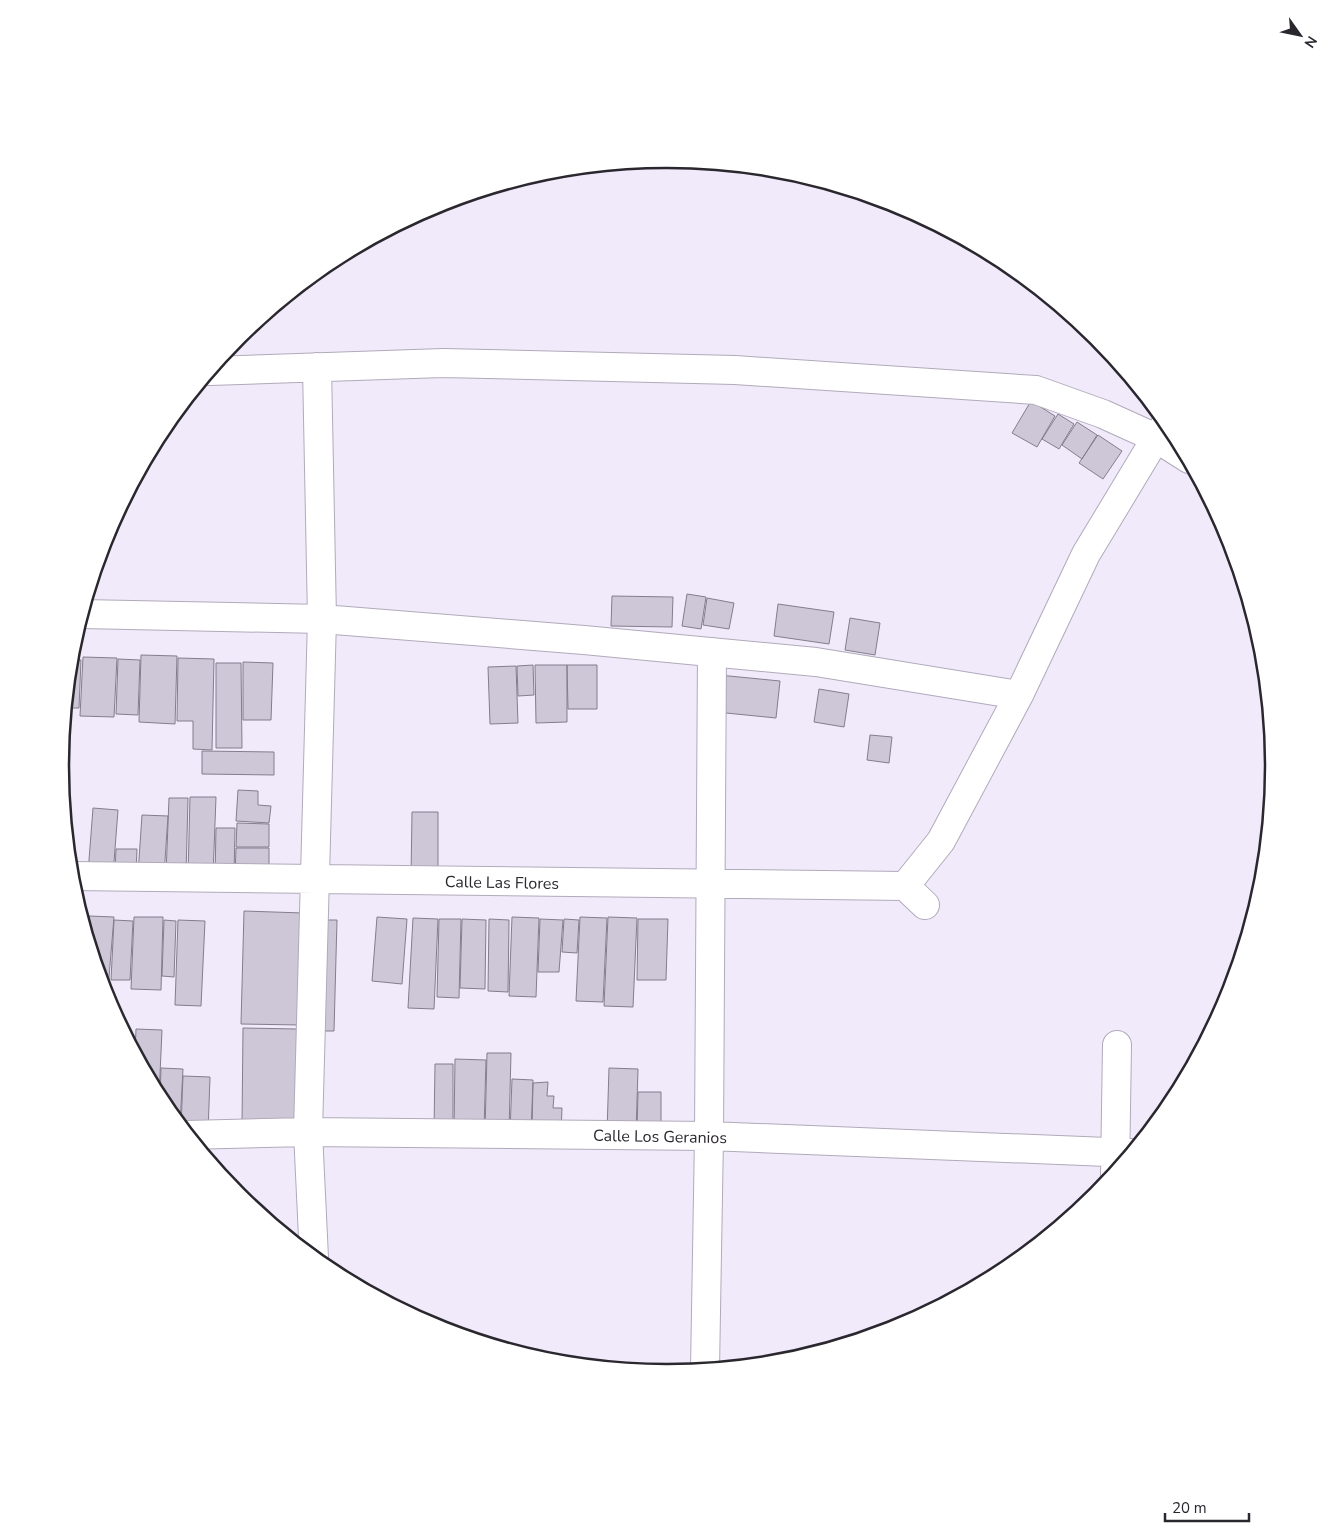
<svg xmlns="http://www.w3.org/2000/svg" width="1335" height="1533" font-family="'Nunito Sans',sans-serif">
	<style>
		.building { fill: #cec7d8; stroke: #847d8d }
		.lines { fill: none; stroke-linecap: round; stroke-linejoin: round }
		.minor-casing { stroke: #b1aaba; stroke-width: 30 }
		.minor { stroke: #fff; stroke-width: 28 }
		.labels { text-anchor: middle; stroke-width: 4.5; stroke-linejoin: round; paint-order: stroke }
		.street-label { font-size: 16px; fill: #2a272e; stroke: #fff }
		.rim { fill: none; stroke: #2a272e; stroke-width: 2.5 }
	</style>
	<rect width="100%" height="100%" fill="#f1eafb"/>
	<path class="building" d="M1031 401 1055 416 1037 447 1012 433Z
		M1058 414 1074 424 1059 449 1042 439Z
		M1077 422 1097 435 1082 459 1062 445Z
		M1098 435 1122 451 1103 479 1079 463Z
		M687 594 706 597 701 629 682 626Z
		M612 596 673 597 672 627 611 626Z
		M707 598 734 603 729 629 703 625Z
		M778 604 834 612 829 644 774 636Z
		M850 618 880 623 875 655 845 650Z
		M141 655 177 656 175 724 139 722Z
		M83 657 117 658 114 717 80 716Z
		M178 658 214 659 212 750 193 749V721H177Z
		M71 659 81 660 79 708H66Z
		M118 659 140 660 138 715 116 714Z
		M243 662 273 663 271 720H243Z
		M216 663H241L242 748H216Z
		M533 665 534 695 518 696 517 666Z
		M535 665H567V722L536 723Z
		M567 665H597V709H568Z
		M516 666 518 723 490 724 488 667Z
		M719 675 780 681 776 718 716 712Z
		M819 689 849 694 844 727 814 722Z
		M870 735 892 737 889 763 867 760Z
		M202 751 274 752V775L202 774Z
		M238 790 258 791V805L271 806 269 823 236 821Z
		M190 797H216L213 876H188Z
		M169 798H188L186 875 166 874Z
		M93 808 118 810 113 875 88 873Z
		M412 812H438V877H411Z
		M142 815 168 816 164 875 138 874Z
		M237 823 269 824V847H236Z
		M216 828H235L234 877H215Z
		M236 848H269V876H235Z
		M116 849H137L136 873 115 872Z
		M244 911 303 913 300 1025 241 1024Z
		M81 916 87 917 86 933Z
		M89 916 114 917 107 1001 87 937Z
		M134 917H163L161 990 131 989Z
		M377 917 407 919 402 984 372 981Z
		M512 917 539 918 536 997 509 996Z
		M580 917 607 918 603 1002 576 1001Z
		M608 917 637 918 633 1007 604 1006Z
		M413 918 438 919 434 1009 408 1008Z
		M439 919H461L459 998 437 997Z
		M462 919 486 920 485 989 460 988Z
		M489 919 509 920 508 992 488 991Z
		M540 919 563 920 559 972H538Z
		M564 919 579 920 577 953 562 952Z
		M638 919H668L666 980H637Z
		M114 920 133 921 130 980H111Z
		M164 920 176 921 174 977 162 976Z
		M178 920 205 921 201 1006 175 1005Z
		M316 920H337L334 1031H313Z
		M243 1028 298 1029 297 1124H242Z
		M136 1029 162 1030 159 1097 135 1053Z
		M487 1053H511L509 1131H485Z
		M455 1059 486 1060 484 1130H454Z
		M435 1064H453V1130H434Z
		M161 1068 183 1069 180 1125 160 1099Z
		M609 1068 638 1069 636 1133 607 1132Z
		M183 1076 210 1077 208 1132 181 1127Z
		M512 1079 533 1080 531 1132H510Z
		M548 1082 547 1096H554L553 1108H562L561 1132 532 1131 533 1083Z
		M638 1092H661V1132L637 1131Z"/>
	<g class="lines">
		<defs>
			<path id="minor" d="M210 371 443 363 735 370 1036 390 1103 414 1156 438 1189 459
				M82 614 322 619 584 640 816 662 1019 695
				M71 876 905 886 925 905
				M905 886 941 841 1019 695 1086 554 1156 438 1166 424
				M187 1135 308 1132 709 1136 1132 1153
				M1115 1174 1117 1045
				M314 1258 308 1132 322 619 317 367
				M705 1370 709 1136 712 652"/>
		</defs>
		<use href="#minor" class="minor-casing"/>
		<use href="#minor" class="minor"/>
	</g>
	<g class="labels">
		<g class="street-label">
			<text transform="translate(502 882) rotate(1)" y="6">Calle Las Flores</text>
			<text transform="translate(660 1136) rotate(1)" y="6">Calle Los Geranios</text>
		</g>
	</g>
	<path d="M0 0H1335V1533H0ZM69 766a598 598 0 1 1 1196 0a598 598 0 1 1-1196 0Z" fill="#fff" fill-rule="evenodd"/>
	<path class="rim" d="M69 766a598 598 0 1 1 1196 0a598 598 0 1 1-1196 0Z"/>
	<g transform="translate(1300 35) rotate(123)" stroke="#ffffff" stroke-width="4" paint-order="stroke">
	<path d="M0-4L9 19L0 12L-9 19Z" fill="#2a272e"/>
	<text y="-8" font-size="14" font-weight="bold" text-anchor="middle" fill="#2a272e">N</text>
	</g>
	<path d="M1165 1513v8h84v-8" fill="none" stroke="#2a272e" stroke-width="2.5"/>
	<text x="1172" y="1513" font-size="15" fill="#2a272e" stroke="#ffffff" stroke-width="4" paint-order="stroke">20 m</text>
</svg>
